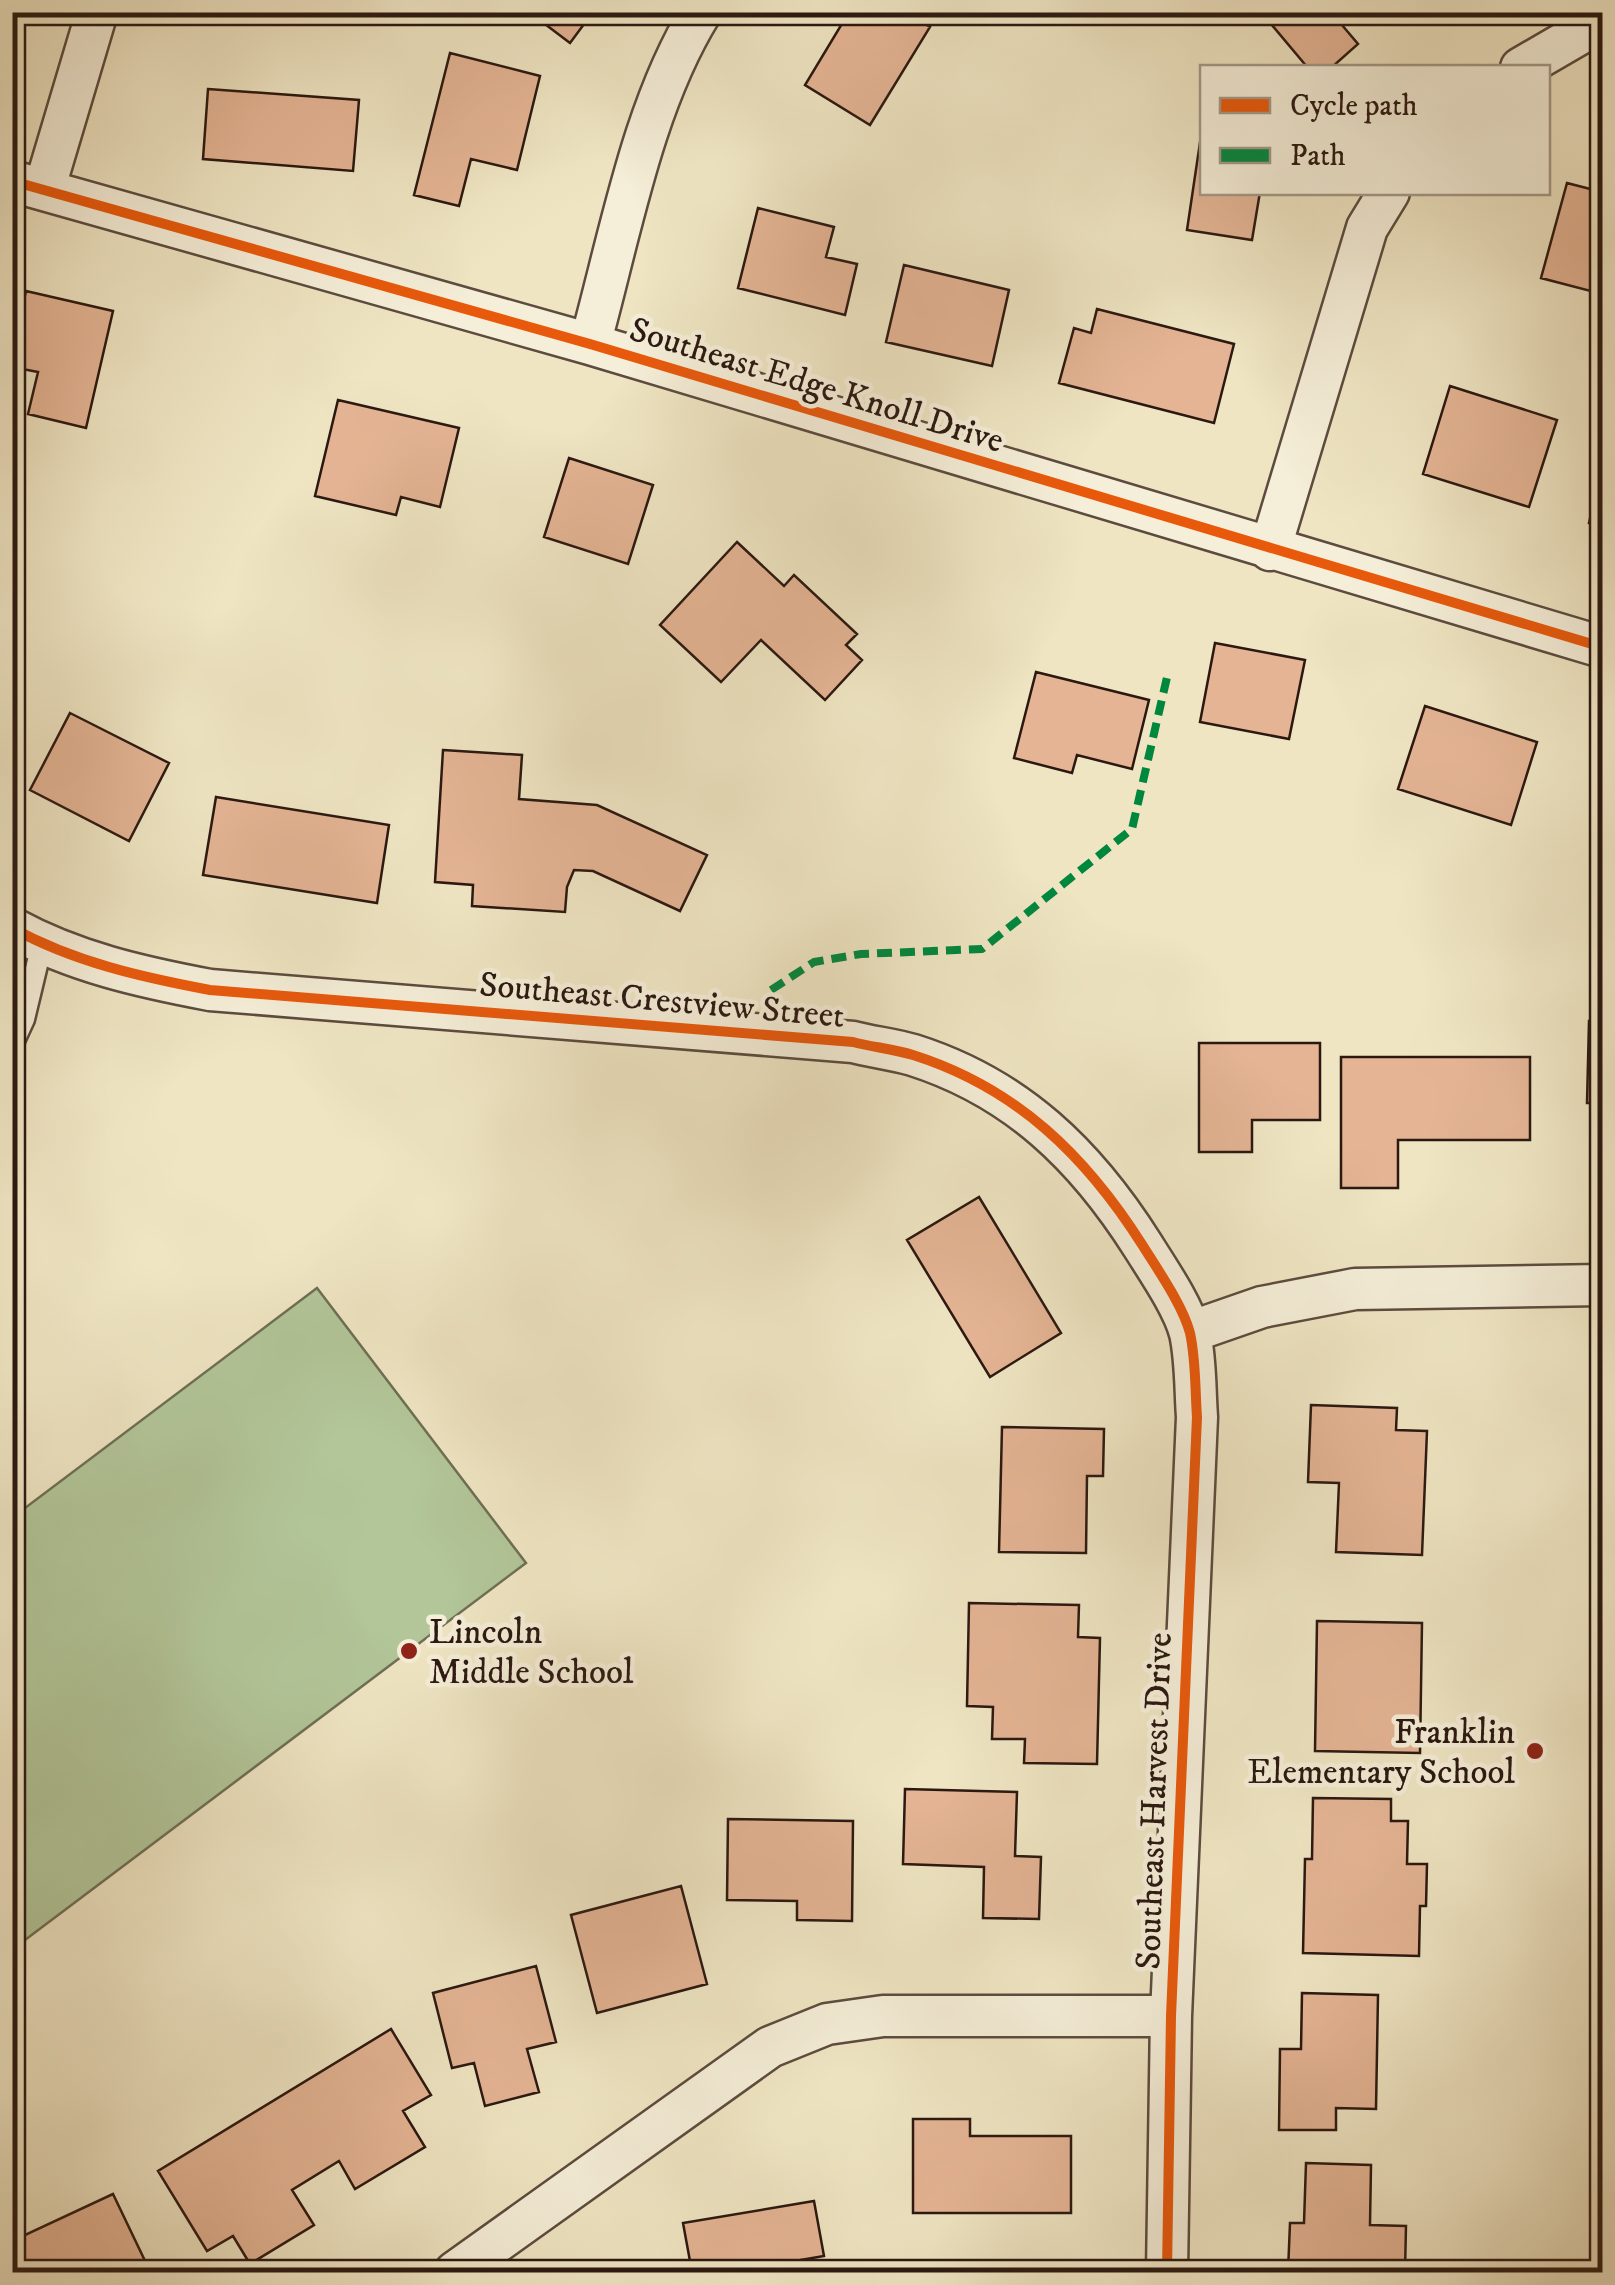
<svg xmlns="http://www.w3.org/2000/svg" width="1615" height="2285" font-family="'IM FELL DW Pica',serif">
	<style>
		.green { fill: #b2c699; stroke: #6e6f55; stroke-width: 2.5 }
		.building { fill: #e4b494; stroke: #2b1811; stroke-width: 2.5 }
		.lines { fill: none; stroke-linecap: round; stroke-linejoin: round }
		.lane-casing { stroke: #5c4b3e; stroke-width: 25 }
		.street-casing { stroke: #5c4b3e; stroke-width: 45 }
		.lane { stroke: #f5eed8; stroke-width: 20 }
		.street { stroke: #f5eed8; stroke-width: 40 }
		.quiet { stroke: #00873e; stroke-width: 8; stroke-dasharray: 15 8; stroke-linecap: butt }
		.cycleway-casing { stroke: #f5eed8; stroke-width: 16 }
		.cycleway { stroke: #e8590c; stroke-width: 10 }
		.poi-dot { fill: #8f2418; stroke: #f5eed8; stroke-width: 4 }
		.labels { text-anchor: middle; stroke-width: 9; stroke-linejoin: round; paint-order: stroke }
		.street-label { font-size: 35px; fill: #2b1811; stroke: #f5eed8 }
		.poi-label { font-size: 35px; fill: #2b1811; stroke: #f5eed8; text-anchor: start }
	</style>
	<rect width="100%" height="100%" fill="#efe5c3"/>
	<filter id="stains"><feTurbulence type="fractalNoise" baseFrequency=".002" numOctaves="4"/><feColorMatrix values="0 0 0 0 .2 0 0 0 0 .09 0 0 0 0 .02 0 0 0 .5 -.17"/></filter>
	<radialGradient id="worn" r=".72"><stop offset=".6" stop-color="#630" stop-opacity="0"/><stop offset="1" stop-color="#630" stop-opacity=".3"/></radialGradient>
	<path class="green" d="M317 1288 526 1563 13 1949V1517Z"/>
	<path class="building" d="M529 12H593L570 43Z
		M849 12H906L930 27 870 125 805 85Z
		M1261 12H1343L1336 18 1358 44 1331 68H1308Z
		M450 53 540 76 517 170 471 159 459 206 414 195Z
		M208 89 359 100 353 171 203 159Z
		M1202 129V192H1260L1252 240 1187 230Z
		M1567 183 1602 192V294L1541 278Z
		M758 208 834 227 826 257 857 264 845 315 738 288Z
		M904 265 1009 290 992 366 886 342Z
		M26 291 113 311 86 428 28 414 38 372 12 367V353Z
		M1097 309 1234 344 1214 423 1059 383 1074 328 1091 333Z
		M1450 386 1557 420 1529 507 1423 474Z
		M338 400 459 428 440 507 401 497 396 515 315 496Z
		M569 458 653 485 628 564 544 537Z
		M1602 464V526L1589 523Z
		M737 542 784 586 794 575 857 634 846 645 862 660 825 700 761 640 721 682 660 625Z
		M1215 643 1305 660 1289 739 1200 722Z
		M1036 672 1149 700 1132 769 1077 755 1072 773 1014 758Z
		M1425 706 1537 742 1511 825 1398 789Z
		M70 713 169 763 129 841 30 790Z
		M443 750 522 755 519 799 597 805 707 855 680 911 593 871 574 870 567 887 565 912 472 906 473 885 435 882Z
		M216 797 389 825 377 903 203 875Z
		M1589 1021H1602V1103H1587Z
		M1199 1043H1320V1120H1252V1152H1199Z
		M1341 1057H1530V1140H1398V1188H1341Z
		M979 1197 1061 1333 990 1377 907 1240Z
		M1311 1405 1397 1408 1396 1430 1427 1431 1422 1555 1336 1552 1339 1483 1308 1482Z
		M1002 1427 1104 1429 1103 1476H1087L1086 1553 999 1552Z
		M969 1603 1079 1605 1078 1637 1100 1638 1097 1764 1024 1763 1025 1739H992L993 1707 967 1706Z
		M1317 1621 1422 1623 1420 1753 1315 1751Z
		M905 1789 1017 1792 1015 1856 1041 1857 1039 1919 983 1918 984 1867 903 1864Z
		M1313 1798 1391 1799V1821H1408L1407 1864H1427L1426 1906H1420L1419 1956 1303 1953 1305 1859H1312Z
		M728 1819 853 1821 852 1921 797 1920V1901L727 1900Z
		M681 1886 707 1984 597 2013 571 1915Z
		M536 1966 556 2042 527 2049 539 2092 485 2106 474 2063 452 2068 433 1993Z
		M1302 1993 1378 1995 1376 2109 1336 2108V2130H1279L1280 2049H1301Z
		M391 2029 431 2095 403 2111 425 2147 355 2189 339 2161 292 2190 314 2225 250 2264 233 2236 207 2251 158 2171Z
		M913 2119H970V2136H1071V2213H913Z
		M1306 2163 1371 2165 1370 2225 1406 2226 1405 2272H1288L1290 2223H1304Z
		M113 2194 146 2263 126 2272H12V2241Z
		M814 2201 824 2256 783 2263 785 2272H692L683 2223Z"/>
	<g class="lines">
		<defs>
			<path id="lane" d="M12 1045 24 1019 42 944"/>
			<path id="street" d="M1521 68 1583 32 1602 25
				M12 181 590 344 1602 647
				M44 190 97 12
				M590 344C620 236 642 107 701 12
				M1270 550 1367 228 1389 192
				M12 928C74 962 141 977 210 990L853 1042C872 1047 893 1049 913 1055 1017 1088 1086 1156 1143 1246 1158 1270 1183 1306 1190 1333 1196 1360 1195 1390 1197 1417L1171 2016 1167 2272
				M1190 1332 1262 1307 1355 1289 1602 1285
				M455 2272 770 2047 827 2024 883 2016H1171"/>
		</defs>
		<use href="#lane" class="lane-casing"/>
		<use href="#street" class="street-casing"/>
		<use href="#lane" class="lane"/>
		<use href="#street" class="street"/>
		<path class="quiet" d="M771 990 814 962 861 954 982 949 1132 829 1168 673"/>
		<defs>
			<path id="cycleway" d="M12 181 590 344 1602 647
				M12 928C74 962 141 977 210 990L853 1042C872 1047 893 1049 913 1055 1017 1088 1086 1156 1143 1246 1158 1270 1183 1306 1190 1333 1196 1360 1195 1390 1197 1417L1171 2016 1167 2272"/>
		</defs>
		<use href="#cycleway" class="cycleway-casing"/>
		<use href="#cycleway" class="cycleway"/>
	</g>
	<g class="poi-dot">
		<circle cx="409" cy="1651" r="10"/>
		<circle cx="1535" cy="1751" r="10"/>
	</g>
	<g class="labels">
		<g class="street-label">
			<text transform="translate(817 384) rotate(17)" y="12">Southeast Edge Knoll Drive</text>
			<text transform="translate(662 999) rotate(5)" y="12">Southeast Crestview Street</text>
			<text transform="translate(1153 1801) rotate(-88)" y="12">Southeast Harvest Drive</text>
		</g>
		<g class="poi-label">
			<text x="429" y="1643">Lincoln<tspan x="429" dy="40">Middle School</tspan></text>
			<text x="1515" y="1743" text-anchor="end">Franklin<tspan x="1515" dy="40">Elementary School</tspan></text>
		</g>
	</g>
	<rect width="1615" height="2285" fill="none" stroke="#efe5c3" stroke-width="50"/>
	<rect x="15" y="15" width="1585" height="2255" fill="none" stroke="#2b1811" stroke-width="5"/>
	<rect x="25" y="25" width="1565" height="2235" fill="none" stroke="#2b1811" stroke-width="2.5"/>
	<rect x="1200" y="65" width="350" height="130" fill="#f5eed8" stroke="#a49888" stroke-width="2.5"/>
	<rect x="1220" y="98" width="50" height="15" fill="#e8590c" stroke="#a49888" stroke-width="2.5"/>
	<text x="1290" y="115" font-size="30" fill="#2b1811">Cycle path</text>
	<rect x="1220" y="148" width="50" height="15" fill="#00873e" stroke="#a49888" stroke-width="2.5"/>
	<text x="1290" y="165" font-size="30" fill="#2b1811">Path</text>
	<rect width="100%" height="100%" filter="url(#stains)"/>
	<rect width="100%" height="100%" fill="url(#worn)"/>
</svg>
